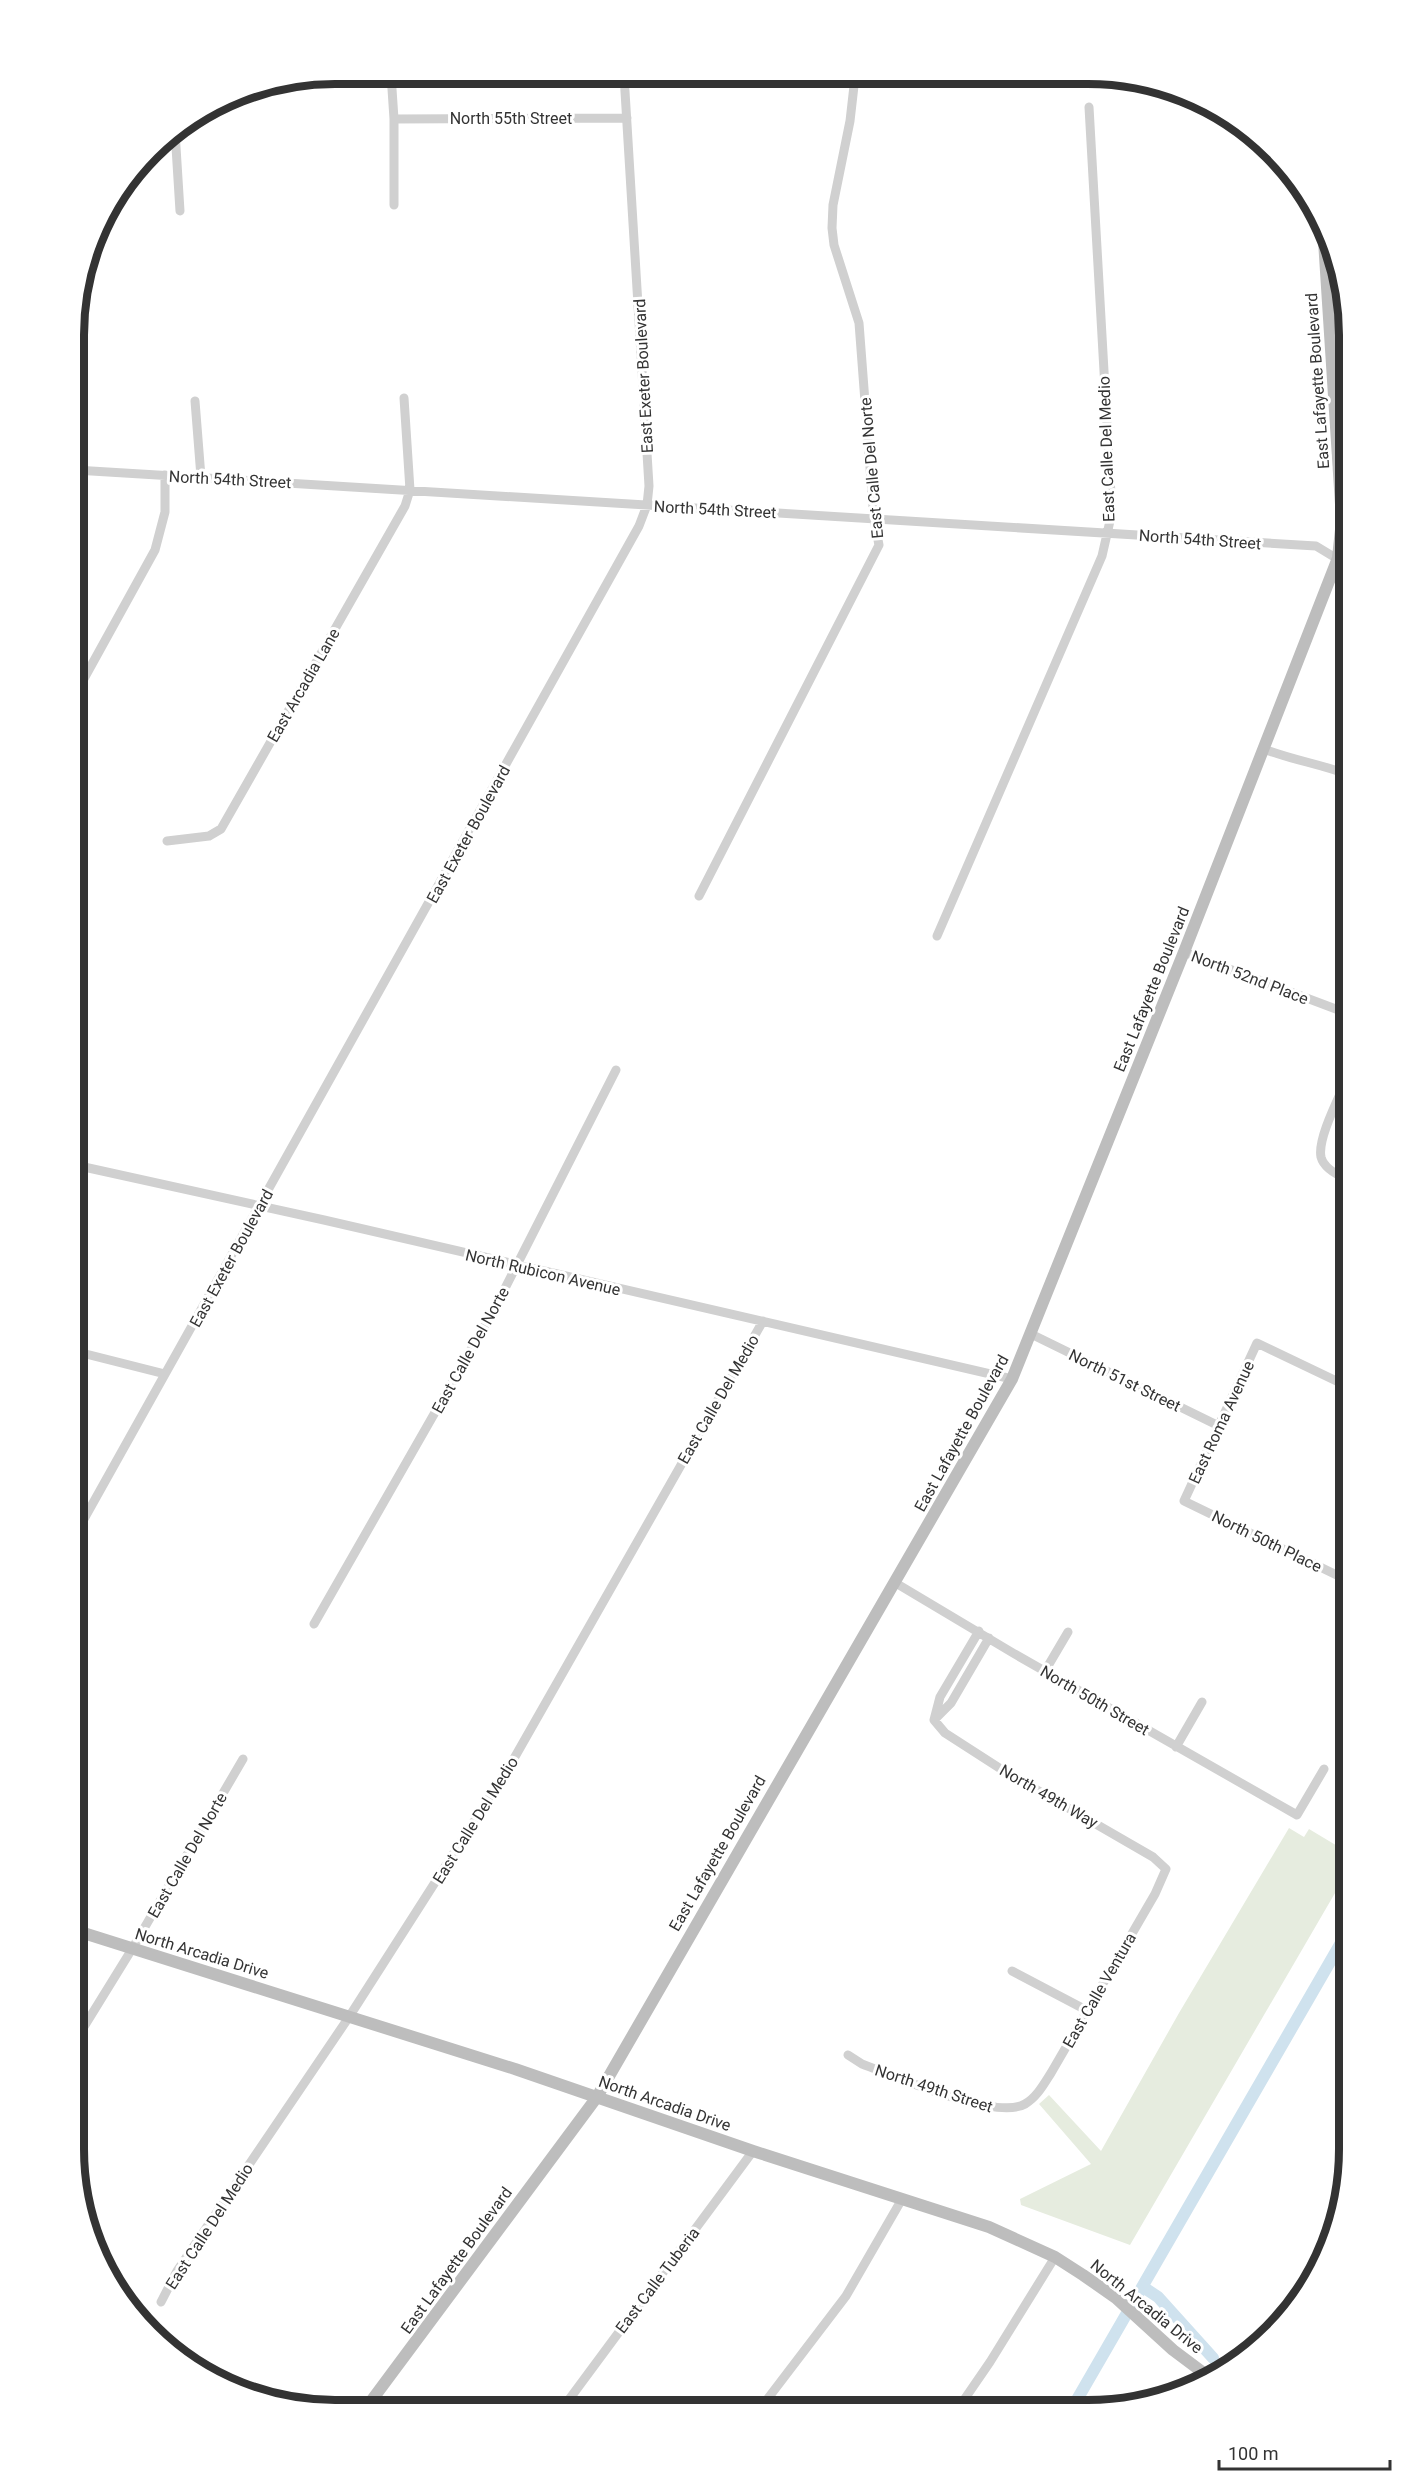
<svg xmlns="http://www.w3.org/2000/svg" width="1423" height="2484" font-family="Roboto,sans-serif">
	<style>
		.green { fill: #e6ecdf }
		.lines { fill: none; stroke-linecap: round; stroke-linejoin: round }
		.canal { stroke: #cfe2ee; stroke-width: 12 }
		.street { stroke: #d0d0d0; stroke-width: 9 }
		.secondary { stroke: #bdbdbd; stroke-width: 12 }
		.labels { text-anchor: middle; stroke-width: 6; stroke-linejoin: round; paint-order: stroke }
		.street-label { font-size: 16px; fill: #333; stroke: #fff }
		.rim { fill: none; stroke: #333; stroke-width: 8 }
	</style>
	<rect width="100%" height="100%" fill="#fff"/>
	<path class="green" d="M1289 1828 1304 1837 1309 1829 1349 1853V1869L1130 2245 1021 2205 1020 2199 1091 2164 1039 2104 1049 2095 1101 2151 1179 2013Z"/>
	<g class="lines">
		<path class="canal" d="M1143 2287 1158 2297 1213 2358
			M1071 2410 1349 1929"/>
		<path class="street" d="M391 74 394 119V205
			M394 119 627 118
			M175 131 180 211
			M195 401 201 477
			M75 470 1316 546 1349 566
			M75 695 155 550 165 512V475
			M1264 749C1292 760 1321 764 1349 775
			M167 841 209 836 221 829 405 506 410 490 404 398
			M699 896 879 545 874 520 859 323 834 245 832 228 833 205 850 121 855 77
			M937 936 1102 556 1112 512 1089 107
			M1184 952 1349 1014
			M75 1165 324 1220 1012 1379
			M1349 1180C1339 1176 1324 1169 1321 1157 1317 1138 1341 1094 1349 1074
			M1031 1334 1219 1426
			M74 1351 165 1374
			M74 1537 639 526 647 505 649 486 624 75
			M1349 1581 1184 1501 1257 1343 1349 1387
			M894 1582 1013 1653 1297 1815 1324 1769
			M314 1624 497 1304 616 1070
			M1045 1671 1068 1632
			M936 1718 951 1703 989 1638
			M934 1720 940 1697 979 1631
			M1176 1747 1202 1702
			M1012 1971 1088 2011
			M74 2043 132 1949 243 1759
			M848 2055 862 2064C895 2076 996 2121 1025 2104 1037 2097 1044 2084 1051 2073L1155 1894 1166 1869 1153 1857 1004 1771 945 1733 934 1720
			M161 2302 177 2271 349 2017 512 1762 763 1321
			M562 2409 753 2151
			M759 2410 846 2296 902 2199
			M957 2410 990 2362 1055 2257"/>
		<path class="secondary" d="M74 1930 515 2069 753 2151 989 2227 1055 2257 1083 2275 1116 2298 1173 2350 1209 2377
			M366 2408 597 2097 1012 1379 1184 952 1338 558 1342 520 1323 225"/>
	</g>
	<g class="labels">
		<g class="street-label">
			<text x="511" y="124">North 55th Street</text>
			<text transform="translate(643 376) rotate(-93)" y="6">East Exeter Boulevard</text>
			<text transform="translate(1317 381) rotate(-94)" y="6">East Lafayette Boulevard</text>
			<text transform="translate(1106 449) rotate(-92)" y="6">East Calle Del Medio</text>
			<text transform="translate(871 468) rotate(-95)" y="6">East Calle Del Norte</text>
			<text transform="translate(230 479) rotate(3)" y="6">North 54th Street</text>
			<text transform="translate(715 509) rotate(3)" y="6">North 54th Street</text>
			<text transform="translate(1200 539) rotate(4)" y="6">North 54th Street</text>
			<text transform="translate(303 685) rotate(-60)" y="6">East Arcadia Lane</text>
			<text transform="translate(468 834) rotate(-61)" y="6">East Exeter Boulevard</text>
			<text transform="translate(1250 977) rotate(21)" y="6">North 52nd Place</text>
			<text transform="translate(1151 989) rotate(-68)" y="6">East Lafayette Boulevard</text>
			<text transform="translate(231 1258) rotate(-61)" y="6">East Exeter Boulevard</text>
			<text transform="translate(543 1272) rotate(13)" y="6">North Rubicon Avenue</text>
			<text transform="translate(470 1350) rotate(-61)" y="6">East Calle Del Norte</text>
			<text transform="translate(1125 1380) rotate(26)" y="6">North 51st Street</text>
			<text transform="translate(718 1399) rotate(-60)" y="6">East Calle Del Medio</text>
			<text transform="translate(1221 1422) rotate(-65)" y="6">East Roma Avenue</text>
			<text transform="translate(961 1433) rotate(-61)" y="6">East Lafayette Boulevard</text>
			<text transform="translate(1267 1541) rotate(26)" y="6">North 50th Place</text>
			<text transform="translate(1095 1700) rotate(30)" y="6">North 50th Street</text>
			<text transform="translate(1049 1796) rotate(30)" y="6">North 49th Way</text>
			<text transform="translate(475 1820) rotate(-58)" y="6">East Calle Del Medio</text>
			<text transform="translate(717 1853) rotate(-60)" y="6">East Lafayette Boulevard</text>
			<text transform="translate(187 1855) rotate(-60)" y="6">East Calle Del Norte</text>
			<text transform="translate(202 1953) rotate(17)" y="6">North Arcadia Drive</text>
			<text transform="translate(1099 1990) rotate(-60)" y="6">East Calle Ventura</text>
			<text transform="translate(934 2088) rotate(18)" y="6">North 49th Street</text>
			<text transform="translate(665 2103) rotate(19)" y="6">North Arcadia Drive</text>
			<text transform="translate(209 2226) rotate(-57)" y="6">East Calle Del Medio</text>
			<text transform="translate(456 2260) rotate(-54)" y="6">East Lafayette Boulevard</text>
			<text transform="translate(657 2280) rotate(-53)" y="6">East Calle Tuberia</text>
			<text transform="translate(1147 2306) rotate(39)" y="6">North Arcadia Drive</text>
		</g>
	</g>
	<path d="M0 0H1423V2484H0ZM335 84H1088A251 251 0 0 1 1339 335V2149A251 251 0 0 1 1088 2400H335A251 251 0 0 1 84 2149V335A251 251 0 0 1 335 84Z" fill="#fff" fill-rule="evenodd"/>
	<path class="rim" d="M335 84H1088A251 251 0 0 1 1339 335V2149A251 251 0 0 1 1088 2400H335A251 251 0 0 1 84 2149V335A251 251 0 0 1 335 84Z"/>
	<path d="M1219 2460v9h171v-9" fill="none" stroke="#333333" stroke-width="3"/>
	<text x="1228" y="2460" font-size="18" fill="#333333" stroke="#ffffff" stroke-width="4.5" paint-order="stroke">100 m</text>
</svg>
